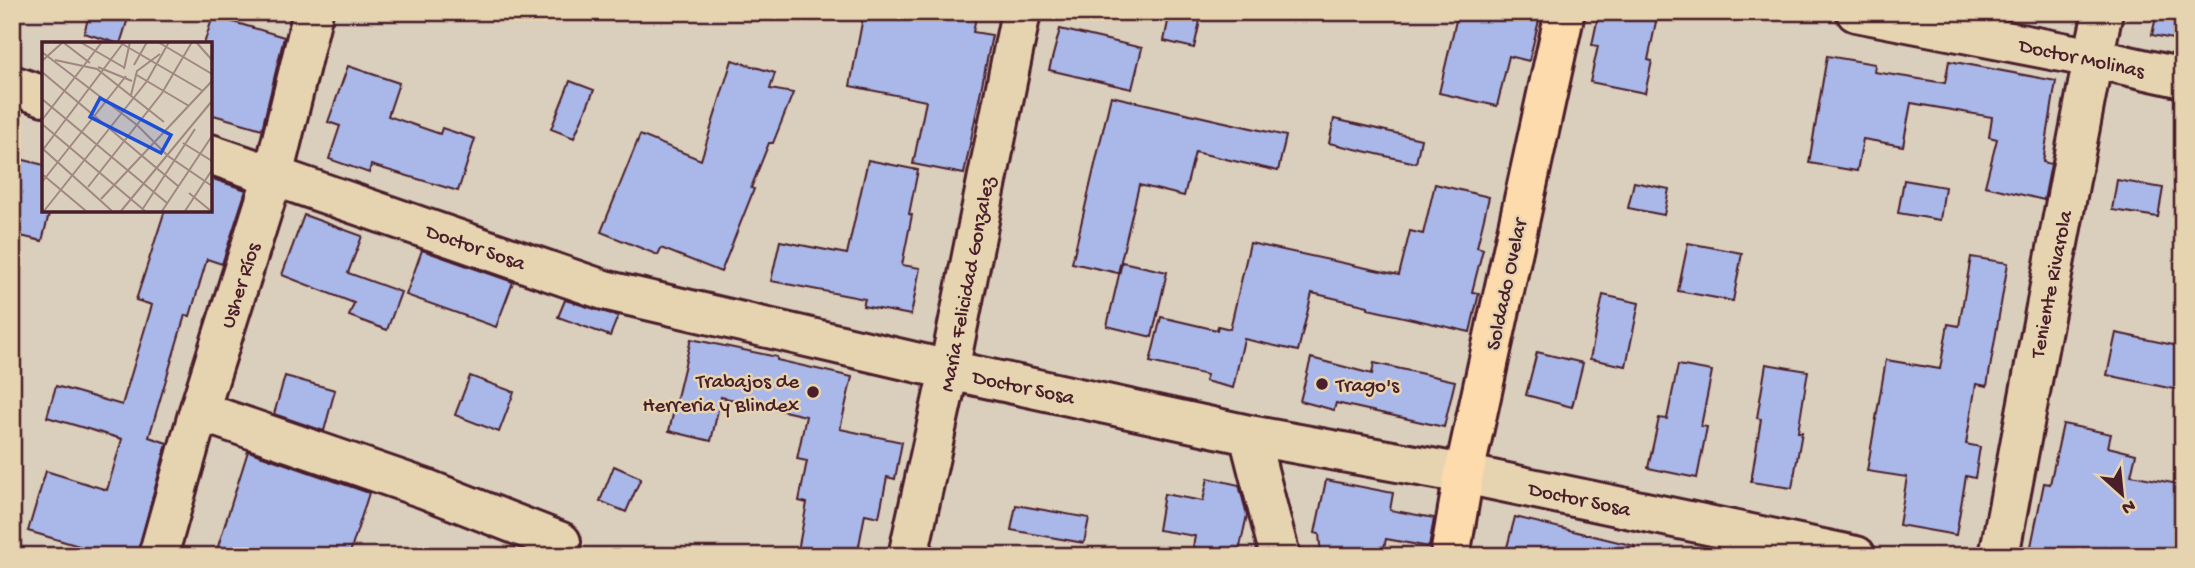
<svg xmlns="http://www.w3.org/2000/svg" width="2195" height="568" font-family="'Gochi Hand',sans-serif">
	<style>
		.building { fill: #a9b8e8; stroke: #4a1f2b; stroke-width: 2 }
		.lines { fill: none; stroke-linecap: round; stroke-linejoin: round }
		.minor-casing { stroke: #4a1f2b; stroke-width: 44 }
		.major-casing { stroke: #4a1f2b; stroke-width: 44 }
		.minor { stroke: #e6d4b1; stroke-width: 38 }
		.major { stroke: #fedbac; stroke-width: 38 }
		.poi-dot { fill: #4a1f2b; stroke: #e6d4b1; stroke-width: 2.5 }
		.labels { text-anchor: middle; stroke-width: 5; stroke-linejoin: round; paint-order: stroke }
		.street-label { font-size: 21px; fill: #4a1f2b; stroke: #e6d4b1 }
		.poi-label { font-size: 21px; fill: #4a1f2b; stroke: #e6d4b1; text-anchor: end }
		.inset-road { fill: none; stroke: #a08882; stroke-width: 2 }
		.view { fill: #1d4ed8; fill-opacity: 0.15; stroke: #1d4ed8; stroke-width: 3.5 }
		.inset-edge { fill: none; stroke: #4a1f2b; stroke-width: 3.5 }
	</style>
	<rect width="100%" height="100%" fill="#dacebc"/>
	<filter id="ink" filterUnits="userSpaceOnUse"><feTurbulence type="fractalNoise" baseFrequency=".0143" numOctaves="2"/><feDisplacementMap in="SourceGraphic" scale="14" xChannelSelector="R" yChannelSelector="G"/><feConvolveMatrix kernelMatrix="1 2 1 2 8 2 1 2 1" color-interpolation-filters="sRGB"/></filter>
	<g filter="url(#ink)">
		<path class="building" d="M90 12H130L120 44 84 33Z
			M864 12H977L973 32 992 35 964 174 913 164 926 101 850 86Z
			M1170 12H1202L1194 48 1164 41Z
			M1458 12H1541L1529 61 1509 56 1497 106 1439 93Z
			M1599 12H1658L1648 60 1652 61 1645 93 1590 82 1598 46 1592 45Z
			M2157 12H2183V41L2152 35Z
			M213 16 284 37 262 129 210 114V44H204Z
			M1060 29 1142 48 1132 89 1049 70Z
			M1827 56 1875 64 1874 72 1945 83 1949 61 2056 81 2043 162 2051 164 2044 200 1985 186 1997 139 1989 137 1992 117 1911 103 1903 146 1863 139 1857 171 1809 163Z
			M732 60 775 73 770 89 793 93 773 143H769L751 188 754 189 721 272 661 248 658 255 601 232 640 135 701 160Z
			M348 66 399 83 388 116 440 134 442 128 475 139 458 191 371 165 369 173 329 159 340 126 328 122Z
			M570 81 594 90 574 138 551 129Z
			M1111 96 1286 136 1278 171 1195 152 1184 196 1139 185 1118 273 1072 263Z
			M1334 119 1421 139 1416 163 1329 143Z
			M12 157 44 165V210H50L42 241 12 234Z
			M868 160 918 170 909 214 912 215 902 265 920 268 911 315 863 306 865 299 771 281 780 241 847 254Z
			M210 178 246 190 222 264 207 259 190 316 185 315 149 437 167 443 137 556H113L28 531 46 471 107 490 122 439 47 417 56 386 122 405 152 305 136 300 165 210H210Z
			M1904 180 1945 187 1940 220 1898 213Z
			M2117 180 2163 188 2158 217 2112 210Z
			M1634 182 1669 189 1664 215 1628 208Z
			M1435 184 1489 197 1477 247 1483 249 1472 292 1479 293 1470 332 1368 309V306L1312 293 1298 351 1244 339 1233 388 1205 381 1207 375 1150 362 1161 317 1217 330 1218 326 1230 329 1250 243 1399 275 1410 231 1423 234Z
			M304 215 362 236 348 273 401 292 387 330 349 316 354 303 282 275Z
			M1688 243 1742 253 1733 301 1678 291Z
			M422 250 513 282 496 327 406 295Z
			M1971 257 2008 263 1987 386 1976 384 1966 444 1980 447 1975 478 1966 476 1956 535 1899 525 1907 477 1867 471 1886 360 1940 369 1948 324 1959 326Z
			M1122 262 1167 272 1152 337 1107 326Z
			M1603 295 1639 303 1626 366 1590 359Z
			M565 300 618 316 610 336 558 317Z
			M2116 333 2183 347V391L2107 375Z
			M691 339 777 357V360L852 377 840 429 902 442 895 479 887 477 879 517 865 514 857 556H797L807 503 799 501 807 461 797 459 806 416 721 397 711 441 669 431Z
			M1537 352 1583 363 1572 407 1526 395Z
			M1311 358 1372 374 1374 363 1455 381 1444 427 1336 403 1334 410 1300 401Z
			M1766 364 1808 371 1798 432H1802L1792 488 1751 482 1761 419 1757 418Z
			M1678 365 1712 371 1701 426 1707 427 1697 478 1648 468 1659 418 1667 419Z
			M285 376 335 390 324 431 274 414Z
			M470 376 514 392 499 432 455 415Z
			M2063 424 2111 434 2108 447 2136 454 2131 475 2183 485V556H2029L2044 483 2050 484Z
			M248 451 369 493 349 556H215Z
			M614 466 641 478 626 512 600 501Z
			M1208 478 1239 485 1247 515 1238 556 1193 547 1195 536 1158 530 1164 494 1203 501Z
			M1326 480 1393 493 1390 510 1434 518 1429 547 1386 539 1382 556H1321L1319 534 1315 533Z
			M1016 505 1089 518 1084 543 1011 530Z
			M1515 517 1635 546 1633 556H1525L1506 551Z"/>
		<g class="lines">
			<defs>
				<path id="minor" d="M1856 12 2093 58 2183 78
					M12 85 44 96
					M210 154 604 290 949 370 1249 435 1464 474 1856 556
					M199 411 426 489 561 542
					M1249 435 1280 556
					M158 556 199 411 273 176 313 12
					M908 556 949 370 1021 12
					M1999 556 2093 58 2103 12"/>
				<path id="major" d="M1450 556 1464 474 1565 12"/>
			</defs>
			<use href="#minor" class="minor-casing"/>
			<use href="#major" class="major-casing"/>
			<use href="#minor" class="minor"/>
			<use href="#major" class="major"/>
		</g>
	</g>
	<g class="poi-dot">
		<circle cx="1322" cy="384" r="7"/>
		<circle cx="813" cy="392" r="7"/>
	</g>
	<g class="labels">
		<g class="street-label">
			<text transform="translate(2082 57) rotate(12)" y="7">Doctor Molinas</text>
			<text transform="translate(476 246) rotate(19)" y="7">Doctor Sosa</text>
			<text transform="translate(966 284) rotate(-79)" y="7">Maria Felicidad Gonzalez</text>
			<text transform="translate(1505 284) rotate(-78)" y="7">Soldado Ovelar</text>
			<text transform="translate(2050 284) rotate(-79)" y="7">Teniente Rivarola</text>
			<text transform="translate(239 285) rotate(-72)" y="7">Usher Ríos</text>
			<text transform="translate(1024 386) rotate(12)" y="7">Doctor Sosa</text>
			<text transform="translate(1580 498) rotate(12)" y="7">Doctor Sosa</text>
		</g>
		<g class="poi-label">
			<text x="799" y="387">Trabajos de<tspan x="799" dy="24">Herreria y Blindex</tspan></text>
			<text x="1336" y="391" text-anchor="start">Trago's</text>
		</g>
	</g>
	<g transform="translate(42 42)">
		<rect width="170" height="170" fill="#dacebc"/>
		<path class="inset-road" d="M38 0 83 26M77 0 161 49M116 0 170 32M154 0 170 18M22 1 48 21M0 10 95 83 126 114 170 144M13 18 55 27 122 80M0 19 21 0M92 23 105 0M56 25 90 39M82 27 88 0M0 30 136 144M93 32 147 64M89 53 95 29 118 12M0 57 125 161M0 78 60 0M0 82 103 169M141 101 170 119M1 107 70 169M0 109 82 0M0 132 44 169M0 140 84 34M46 145 120 51 150 0M147 151 169 169M59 157 170 39M100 168 153 87M2 169 105 39 127 0M79 169 170 59M120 169 170 94M143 169 170 128"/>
		<path class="view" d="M58 56 129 93 119 111 48 75Z"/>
		<rect width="170" height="170" class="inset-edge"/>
	</g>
	<rect width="2195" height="568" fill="none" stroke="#e6d4b1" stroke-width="42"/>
	<rect x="21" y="21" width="2153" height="526" fill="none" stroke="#4a1f2b" stroke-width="2.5" filter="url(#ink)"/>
	<g transform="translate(2122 494) rotate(153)" stroke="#e6d4b1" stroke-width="5" paint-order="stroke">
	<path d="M0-5L12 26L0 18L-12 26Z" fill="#4a1f2b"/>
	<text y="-10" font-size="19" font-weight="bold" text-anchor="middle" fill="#4a1f2b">N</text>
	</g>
</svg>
